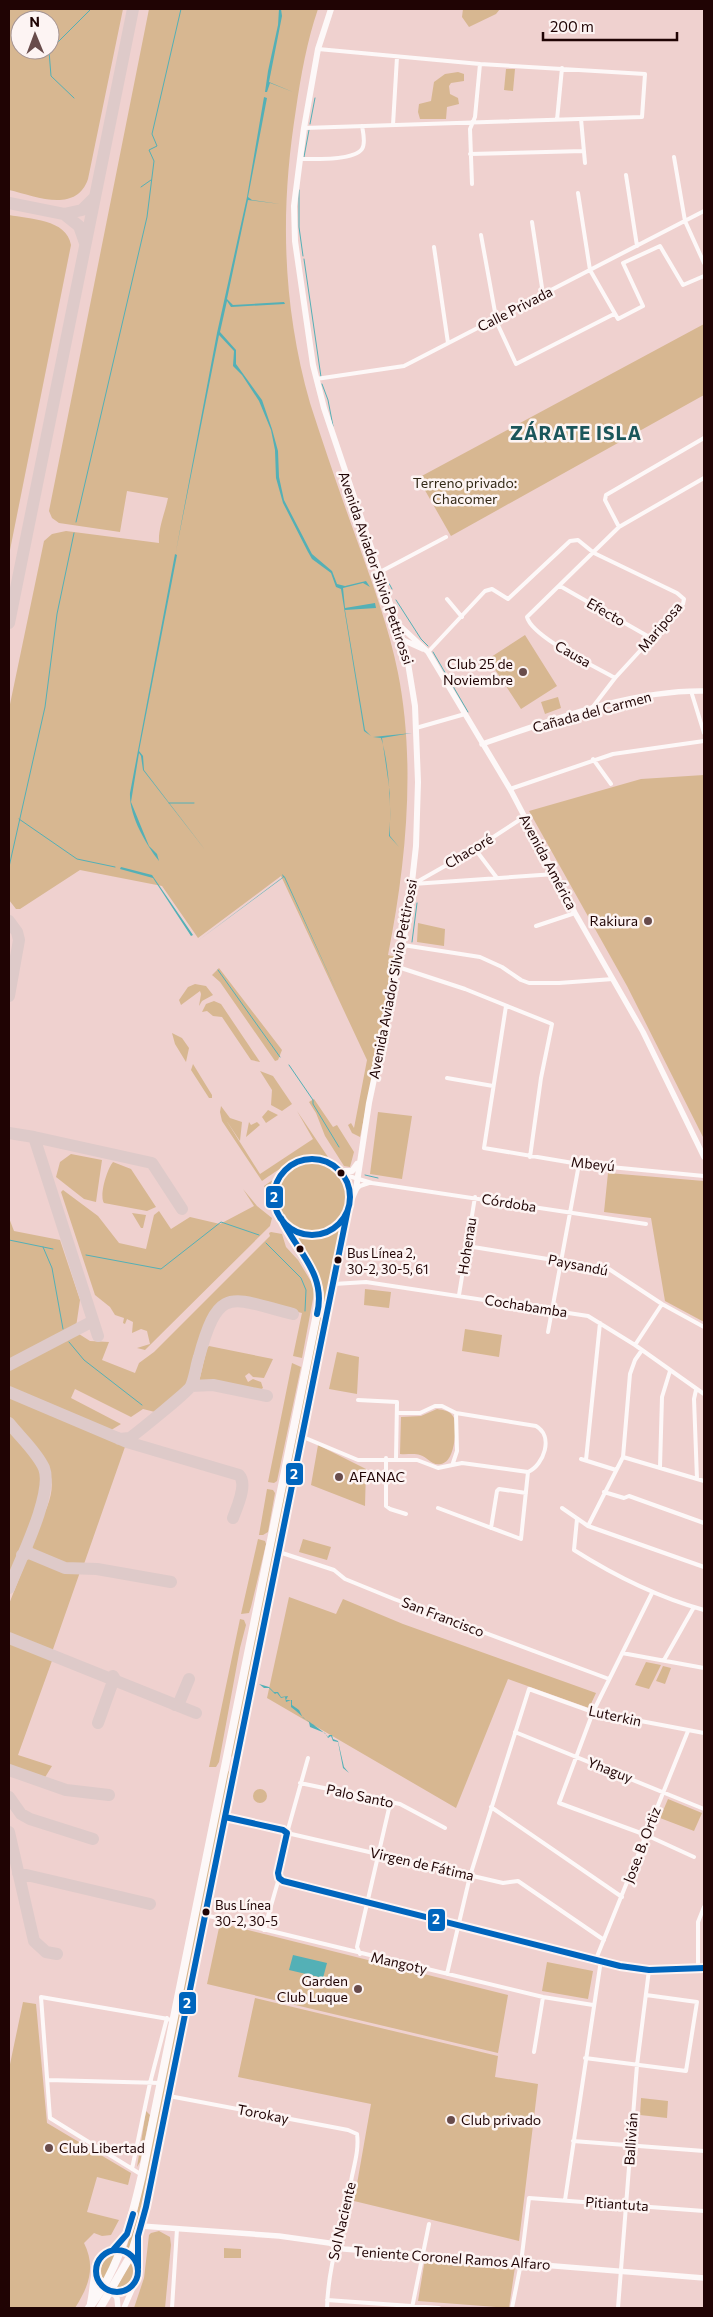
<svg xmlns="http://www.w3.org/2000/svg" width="713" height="2317" font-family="Commissioner,sans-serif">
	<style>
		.green { fill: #d7b791; fill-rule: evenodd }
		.water { fill: #54b0b6 }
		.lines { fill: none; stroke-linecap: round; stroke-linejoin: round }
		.stream { stroke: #54b0b6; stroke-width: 1 }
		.taxiway { stroke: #decac9; stroke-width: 12 }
		.street { stroke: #fdf8f8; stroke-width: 4 }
		.secondary { stroke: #fdf8f8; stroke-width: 5.5 }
		.primary { stroke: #fdf8f8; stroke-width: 6 }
		.highway { stroke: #fdf8f8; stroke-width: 8 }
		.bus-1-casing { stroke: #fdf4f3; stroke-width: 10 }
		.bus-1 { stroke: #0065bd; stroke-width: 6 }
		.poi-dot { fill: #684c4b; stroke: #fdf4f3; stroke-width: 2 }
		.bus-dot { fill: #200404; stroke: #fdf4f3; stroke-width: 2 }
		.labels { text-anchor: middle; stroke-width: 5; stroke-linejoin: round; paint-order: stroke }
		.bus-label { font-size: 13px; fill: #200404; stroke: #fdf4f3; text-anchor: start }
		.street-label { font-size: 14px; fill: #200404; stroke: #fdf4f3 }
		.park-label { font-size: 14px; fill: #332917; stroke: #fdf4f3 }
		.poi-label { font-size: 14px; fill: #200404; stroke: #fdf4f3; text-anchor: end }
		.district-label { font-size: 19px; font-weight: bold; letter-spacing: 1px; fill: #1b565b; stroke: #fdf4f3 }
		.line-badge { stroke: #fdf4f3; stroke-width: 2 }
		.badge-label { font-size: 14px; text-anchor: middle; font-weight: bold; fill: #fff }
	</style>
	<rect width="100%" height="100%" fill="#efd1cf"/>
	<path class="green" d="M9 9H123L88 179C76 214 35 196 9 190ZM20 20H50V50H20Z
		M149 9H318C307 41 301 75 296 109 280 210 282 304 310 403 325 450 341 496 358 543 373 585 389 628 398 673 416 763 406 865 388 955L397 957 360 1137 352 1133 348 1125 351 1123 354 1128 367 1060 281 876 198 938 162 886 80 870 20 909H16L9 900V709L44 541 52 534 66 531 159 543C158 528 165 513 168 498L127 491 120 532 59 523 52 518 49 511Z
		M463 9H500L496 14 469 27 462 17Z
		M506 69H515L513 91 504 90Z
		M458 72 464 74V81L451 83 449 86 450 94 458 98 459 104 447 107 446 119H420L418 112 419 104 431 101 434 82 445 74Z
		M9 215C29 219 67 219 71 245L9 555Z
		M704 324V395L451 536 418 478Z
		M525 635 557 686 521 709 488 659Z
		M558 697 561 708 545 714 541 702Z
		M704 775V1139L627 986 529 811 641 779Z
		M418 923 445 929 444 946 417 942Z
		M219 968 282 1050 278 1060 275 1061 220 982 212 975Z
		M195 984 206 986 213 995 202 1001 199 1006 201 994 200 991 181 1005 179 1000 188 987Z
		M214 1001 221 1004 260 1062 251 1060 222 1017 213 1016 207 1011 202 1012 206 1004Z
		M172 1033 182 1038 189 1048 186 1062 175 1044Z
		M193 1064 212 1095V1098H209L191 1070Z
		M260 1071 273 1076 292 1104 282 1111 271 1105 272 1090Z
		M314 1099 333 1127 337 1125 354 1152 350 1167 344 1166 325 1136 316 1113 309 1102Z
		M221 1106 230 1118 242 1122 240 1141 226 1120 260 1174 313 1139 297 1111 330 1160C302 1151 284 1166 262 1181L222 1121 220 1112Z
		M268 1110 278 1115 266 1123 262 1117Z
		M378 1112 412 1116 402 1179 370 1174Z
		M249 1122 251 1125 257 1122 260 1125 246 1137Z
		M71 1154 102 1160 96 1202 84 1199 56 1177 60 1162Z
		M113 1162 131 1169 156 1207 147 1211 104 1203C99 1196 107 1169 113 1162Z
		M277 1197a35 35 0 1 1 70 0a35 35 0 1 1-70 0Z
		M608 1173 704 1181V1322L665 1301 651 1218 604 1212Z
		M277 1177 272 1188V1198L264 1186Z
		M243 1189 257 1206 272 1218 270 1226 145 1350 137 1348 150 1344 147 1331 141 1329 132 1333 133 1322 127 1319 125 1324 123 1323 124 1318 115 1315 110 1307 95 1295 61 1192 63 1190 98 1216 119 1243 146 1249 154 1215 159 1211 171 1229 190 1217 220 1224 254 1206Z
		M132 1213 146 1215 143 1228H141Z
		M9 1218 14 1231 60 1240 80 1300 76 1327 72 1330 9 1363Z
		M344 1222 234 1757H232L230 1755 323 1299 321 1280 290 1231C309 1241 328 1238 344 1222Z
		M271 1232 282 1234 286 1247 298 1260 315 1288 302 1358 293 1356 302 1313 232 1296C197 1310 202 1355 187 1384 182 1394 164 1404 155 1412L143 1409 131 1417 75 1389 71 1398 121 1424 108 1432 9 1389V1370L79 1334 90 1341 109 1342 102 1360 135 1373 139 1363 154 1352 270 1236 269 1233Z
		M365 1289 391 1292 389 1308 364 1305Z
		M465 1329 502 1335 499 1357 462 1351Z
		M209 1346 273 1359 264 1378 253 1377 249 1373 245 1376 248 1382 253 1379 261 1382 263 1388 260 1390 215 1382H199L207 1348Z
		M337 1352 359 1357 357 1394 329 1389Z
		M292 1363 301 1367 277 1481 274 1483 268 1482Z
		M9 1394 126 1444 84 1564C67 1564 42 1564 32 1547 33 1534 42 1519 47 1507 64 1466 32 1444 9 1416Z
		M437 1409C444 1410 451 1411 454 1418 457 1429 455 1462 441 1464 431 1466 428 1457 420 1455 414 1453 406 1455 400 1454L401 1417 421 1416Z
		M9 1427C19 1440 34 1455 41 1470 50 1493 18 1554 9 1578Z
		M318 1445 366 1469 365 1506 311 1485Z
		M267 1489 273 1490 275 1493 268 1532 263 1535H259Z
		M258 1539 265 1541 266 1544 251 1607 249 1613 241 1614Z
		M303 1539 331 1547 327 1560 299 1552Z
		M30 1557 62 1569 80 1572 52 1652 9 1634V1604L26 1561Z
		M289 1597 336 1614 343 1599 403 1624 596 1693 589 1708 508 1679 456 1808 267 1698Z
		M240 1619 244 1620 246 1625 240 1648 219 1762 216 1767H209Z
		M9 1640 53 1658 18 1755 52 1766 44 1779 9 1766Z
		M646 1662 661 1665 649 1689 635 1685Z
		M663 1666 671 1668 665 1684 656 1681Z
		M230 1769 143 2209 130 2251 126 2250 138 2208 225 1777Z
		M253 1796a7 7 0 1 1 14 0a7 7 0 1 1-14 0Z
		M668 1799 702 1813 694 1831 660 1818Z
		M220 1923 508 1995 498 2053 207 1984Z
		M547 1962 593 1971 588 1999 542 1991Z
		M255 1998 498 2056 495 2077 538 2084 519 2241 354 2201 371 2104 238 2077Z
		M23 2002 36 2004 47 2123 131 2173 128 2185 97 2177 87 2212 119 2220 111 2235 102 2236 94 2233 84 2243C96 2267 89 2286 75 2308H9V2069Z
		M641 2098 668 2101 667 2118 640 2115Z
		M146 2111 150 2115 140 2162 137 2167Z
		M159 2231 170 2237 171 2245 165 2308H134L144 2278 149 2235 151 2233Z
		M224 2248 241 2249V2258H224Z
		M117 2253 103 2282 99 2273 103 2259Z
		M132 2259 136 2275 127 2286 116 2289Z
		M425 2259 515 2267 509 2308 418 2301Z"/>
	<path class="water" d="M279 9H281L282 16 269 82 293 92 270 83 267 92H265L268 71 278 25Z
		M264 97 267 98 248 197 252 200 280 204 248 200 227 299 233 305 284 302 285 304 231 307 227 301 220 332 236 350V364L262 400 272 429 278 451 279 477 284 500 312 554 332 571 337 584 345 586 366 581 370 587 363 583 343 588 345 608 375 603 376 608 345 610 365 730 371 736 364 731 341 589 336 587 331 573 312 559 308 552 283 503 276 478 275 450 271 430 259 401 242 375 233 366 234 351 219 335 176 551 217 333 247 197Z
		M175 554 177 555 139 751 143 756 144 770 206 851 143 770 141 756 139 753 131 802 149 846 157 854 159 861C146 844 129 816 130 793Z
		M412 733 382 738 390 793V836L399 847 389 836C392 811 389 762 381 738L373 737Z
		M121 867 152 875 193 935 191 936 153 878 120 869Z
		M282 874 285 877 337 992 284 877 199 940 283 877Z
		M259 1684 269 1687 274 1692H278L281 1697 288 1696 286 1700H292V1705L299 1710 303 1718C306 1719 326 1733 328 1737L329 1735H332L333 1739 338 1741 344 1767 349 1773 343 1768 338 1742 333 1741 331 1736 328 1738 325 1733 310 1727 309 1722C302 1717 298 1712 291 1707V1700L286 1702 285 1697 281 1698 277 1693 275 1694 269 1688H264Z
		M293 1955 327 1963 323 1978 289 1970Z"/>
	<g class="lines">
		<path class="stream" d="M74 98 51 76 49 51 91 9
			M310 124 315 98
			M304 157 309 130
			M141 187 151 180
			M299 190V227L303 256
			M304 259 321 377
			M322 384 328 400 333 426
			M76 522 147 217 154 161 149 150 157 146 152 134 181 9
			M384 574 392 589
			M396 600 421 639 428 646
			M433 652 468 712
			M169 803H194
			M19 819 77 859 115 867
			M9 867 45 707 57 614 74 533
			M412 942 417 903
			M218 970 280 1057
			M289 1065 313 1100V1104L339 1147
			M365 1175 378 1178
			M9 1240 53 1249
			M266 1243 301 1278 306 1290 305 1311
			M43 1247 52 1268 63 1329
			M86 1255 161 1269 221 1222 259 1235
			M69 1342 84 1360 142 1405"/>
		<path class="taxiway" d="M9 203 64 214
			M85 243 79 226 64 214 82 210 95 197
			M9 623 133 9
			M9 921 17 932 19 940 9 996
			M9 1133 34 1137 98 1336
			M34 1137 152 1163 182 1209
			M9 1365 93 1321
			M191 1386 213 1385 267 1396
			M9 1392 127 1442 239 1475C248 1484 237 1507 233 1518
			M9 1423C20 1437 37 1452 44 1468 54 1493 19 1562 9 1588
			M119 1439 130 1438C139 1431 189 1391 191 1386 195 1377 196 1366 199 1357 219 1284 230 1298 293 1314
			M22 1555 29 1553 65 1568 97 1569 171 1582
			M9 1638 196 1713
			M175 1705 179 1703 189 1679
			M98 1723 112 1684 116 1681 113 1676
			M9 1770 66 1790 109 1795
			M9 1797 21 1814 30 1819 93 1839
			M9 1832 34 1941 46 1952 57 1954
			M18 1873 150 1904"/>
		<path class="street" d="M581 119 585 163
			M557 120 562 68
			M393 125 397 57
			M304 128 642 117 645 74 480 64 318 49
			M470 154 584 151
			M674 157 685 221 704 263
			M300 159C313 159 354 161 362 149 366 143 363 132 362 126
			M626 175 637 246
			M472 184 470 129 475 117 480 64
			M578 193 590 270 618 319 643 306 623 263 660 246 683 285 704 276
			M532 222 543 294
			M481 235 497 323 516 364 614 314
			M434 247 448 343
			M316 379 404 366 704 211
			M619 527 605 500 606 495 704 438
			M380 572 446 537
			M560 586 651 638
			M447 599 462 617
			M428 652 485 591 492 589 508 599 570 541 578 540 594 553 677 593 684 599 683 604 615 678 592 708
			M615 678C596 667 532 637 527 617L619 527 704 478
			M691 691 704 733
			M416 728 465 714
			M593 759 611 784
			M510 789 613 754 704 741
			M475 849 497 878
			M415 883 475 849 524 817
			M413 884 555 874
			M536 926 575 913
			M403 945 480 957 502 967 521 980 529 983H559L613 979
			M398 967 465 989 552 1024 541 1078 530 1157
			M506 1006 484 1148 579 1164 704 1176
			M447 1078 493 1086
			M342 1174 372 1183 646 1224
			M356 1190 360 1186 369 1183
			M467 1246 609 1269 662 1304 704 1327
			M334 1284 366 1282 588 1316 635 1345 704 1394
			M459 1295 475 1197
			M548 1332 579 1164
			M635 1345 662 1304
			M696 1390 694 1399 697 1479
			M358 1400 397 1402 396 1459
			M303 1437 358 1460H417L438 1468 462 1463 528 1472C544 1465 554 1436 536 1426L456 1413 442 1406H435L420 1413H397
			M623 1457 704 1481
			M386 1458V1506L390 1509 406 1514
			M581 1459 616 1470
			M586 1460 600 1323
			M453 1463 457 1451 456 1413
			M660 1467 662 1397 670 1371
			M604 1492 624 1498 629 1496 704 1523
			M438 1508 521 1539 528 1472
			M562 1508 588 1526 704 1567
			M577 1519 574 1550C615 1576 657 1597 704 1610
			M588 1526 623 1457 630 1374 635 1360 642 1350
			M491 1528 497 1491 499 1489 526 1493
			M279 1552 334 1570 345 1579 394 1599 609 1679
			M652 1593 593 1712 559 1803 646 1835 694 1857
			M622 1653 704 1668
			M664 1660 694 1607
			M515 1732 704 1809
			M308 1758 287 1833 503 1883 518 1881 604 1940
			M300 1783 400 1804 445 1828
			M491 1807 622 1897
			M205 1915 543 1997 593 2005
			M264 1930 279 1878
			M360 1954 357 1947 390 1804
			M596 1959 688 1731
			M698 1968V1922L704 1907
			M447 1974 470 1876 529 1689 593 1712 704 1733
			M534 2052 543 1997
			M585 2058 686 2071 697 2002 646 1995
			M48 2080 161 2083
			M169 2096 348 2130 357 2134C359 2148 355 2162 352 2176 344 2220 328 2264 327 2308
			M573 2141 704 2151
			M132 2169 150 2083 167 2018
			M142 2175 50 2118 41 1997 174 2020
			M565 2200 601 1960
			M327 2300 439 2308
			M172 2308 177 2229
			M412 2308 429 2224
			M512 2308 521 2263 529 2198 704 2211
			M618 2308 637 2065 649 1970"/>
		<path class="secondary" d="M399 625 428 652 510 789 575 913 643 1032 704 1157
			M403 640 423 649
			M482 744C553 720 629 690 704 691
			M225 1817 283 1830 287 1833 278 1873 279 1878 283 1881 620 1966 649 1970 704 1968
			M141 2226 279 2236 329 2243 344 2249 704 2278
			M112 2291 117 2298 118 2308
			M124 2308 134 2285"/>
		<path class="primary" d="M331 9 318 49 304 128 294 206 295 241 313 365 324 408 406 651 415 706 418 782 416 846 408 918 369 1103 356 1189 350 1203
			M339 1171H352L357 1164"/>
		<path class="highway" d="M274 1197a38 38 0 1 1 76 0a38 38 0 1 1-76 0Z
			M91 2303C94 2291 94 2267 101 2258 116 2239 148 2260 135 2281 124 2300 99 2290 96 2271
			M89 2308C119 2269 131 2222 142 2175L320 1299C320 1272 291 1244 281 1218
			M100 2308 131 2255 146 2207 348 1209"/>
		<defs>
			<path id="bus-1" d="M274 1197a38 38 0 1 1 76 0a38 38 0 1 1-76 0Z
				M281 1218C297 1252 327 1274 317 1314
				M225 1817 283 1830 287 1833 278 1873 279 1878 283 1881 620 1966 649 1970 704 1968
				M113 2250 127 2234 133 2214
				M96 2271a21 21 0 1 1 42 0a21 21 0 1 1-42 0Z
				M138 2268V2236L146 2207 348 1209"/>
		</defs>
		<use href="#bus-1" class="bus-1-casing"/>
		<use href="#bus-1" class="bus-1"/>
	</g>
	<g class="poi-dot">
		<circle cx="523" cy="672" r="5"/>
		<circle cx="648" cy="921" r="5"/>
		<circle cx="339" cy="1477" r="5"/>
		<circle cx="358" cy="1989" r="5"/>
		<circle cx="451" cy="2120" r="5"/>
		<circle cx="49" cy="2148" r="5"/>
	</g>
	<g class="bus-dot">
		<circle cx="341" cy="1173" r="4.5"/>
		<circle cx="300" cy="1249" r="4.5"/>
		<circle cx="338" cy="1260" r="4.5"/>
		<circle cx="206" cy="1912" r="4.5"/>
	</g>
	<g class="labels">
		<g class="bus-label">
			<text x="347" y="1258">Bus Línea 2,<tspan x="347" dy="16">30-2, 30-5, 61</tspan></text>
			<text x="215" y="1910">Bus Línea<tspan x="215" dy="16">30-2, 30-5</tspan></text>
		</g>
		<g class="street-label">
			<text transform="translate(515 309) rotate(-27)" y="5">Calle Privada</text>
			<text transform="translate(376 568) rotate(71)" y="5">Avenida Aviador Silvio Pettirossi</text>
			<text transform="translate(606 612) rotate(30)" y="5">Efecto</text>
			<text transform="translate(660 627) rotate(-50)" y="5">Mariposa</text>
			<text transform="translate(573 654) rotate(30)" y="5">Causa</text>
			<text transform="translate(592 712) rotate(-15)" y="5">Cañada del Carmen</text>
			<text transform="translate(469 851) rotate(-31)" y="5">Chacoré</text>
			<text transform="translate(548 862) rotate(62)" y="5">Avenida América</text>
			<text transform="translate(393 979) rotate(-79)" y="5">Avenida Aviador Silvio Pettirossi</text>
			<text transform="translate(593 1164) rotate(6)" y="5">Mbeyú</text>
			<text transform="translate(509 1203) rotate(9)" y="5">Córdoba</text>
			<text transform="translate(467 1246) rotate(-81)" y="5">Hohenau</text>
			<text transform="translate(578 1265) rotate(11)" y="5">Paysandú</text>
			<text transform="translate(526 1306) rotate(9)" y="5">Cochabamba</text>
			<text transform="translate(443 1617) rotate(21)" y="5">San Francisco</text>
			<text transform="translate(615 1716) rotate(12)" y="5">Luterkin</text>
			<text transform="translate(610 1770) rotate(21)" y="5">Yhaguy</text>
			<text transform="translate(360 1796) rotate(12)" y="5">Palo Santo</text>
			<text transform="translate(642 1845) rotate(-69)" y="5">Jose. B. Ortiz</text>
			<text transform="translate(422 1864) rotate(13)" y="5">Virgen de Fátima</text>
			<text transform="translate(399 1963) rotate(13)" y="5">Mangoty</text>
			<text transform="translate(263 2114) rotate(11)" y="5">Torokay</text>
			<text transform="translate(631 2139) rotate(-86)" y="5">Ballivián</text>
			<text transform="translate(617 2204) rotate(4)" y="5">Pitiantuta</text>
			<text transform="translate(342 2221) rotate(-77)" y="5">Sol Naciente</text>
			<text transform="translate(452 2258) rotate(4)" y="5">Teniente Coronel Ramos Alfaro</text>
		</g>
		<g class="park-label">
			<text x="465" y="488">Terreno privado:<tspan x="465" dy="16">Chacomer</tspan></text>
		</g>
		<g class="poi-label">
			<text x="513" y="669">Club 25 de<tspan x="513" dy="16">Noviembre</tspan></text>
			<text x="638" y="926">Rakiura</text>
			<text x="349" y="1482" text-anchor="start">AFANAC</text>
			<text x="348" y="1986">Garden<tspan x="348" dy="16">Club Luque</tspan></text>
			<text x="461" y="2125" text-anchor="start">Club privado</text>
			<text x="59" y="2153" text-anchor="start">Club Libertad</text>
		</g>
		<g class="district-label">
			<text x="576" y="440">ZÁRATE ISLA</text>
		</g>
	</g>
	<g class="line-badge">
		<rect x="265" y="1185" width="19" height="24" rx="5" fill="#0065bd"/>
		<rect x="285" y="1462" width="19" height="24" rx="5" fill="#0065bd"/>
		<rect x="427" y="1908" width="19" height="24" rx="5" fill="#0065bd"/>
		<rect x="178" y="1991" width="19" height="24" rx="5" fill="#0065bd"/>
	</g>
	<g class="badge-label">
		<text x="274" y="1202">2</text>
		<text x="294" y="1479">2</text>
		<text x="436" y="1924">2</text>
		<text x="187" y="2008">2</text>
	</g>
	<rect width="713" height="2317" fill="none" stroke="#200404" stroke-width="20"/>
	<g transform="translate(35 35) rotate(359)"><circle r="24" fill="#fdf4f3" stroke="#a59493"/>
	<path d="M0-4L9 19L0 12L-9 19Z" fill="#684c4b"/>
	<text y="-8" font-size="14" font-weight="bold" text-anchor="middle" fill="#200404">N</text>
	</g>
	<path d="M543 32v8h134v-8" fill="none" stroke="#200404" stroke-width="2.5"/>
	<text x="550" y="32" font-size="15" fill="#200404" stroke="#fdf4f3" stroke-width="4" paint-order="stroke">200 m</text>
</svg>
